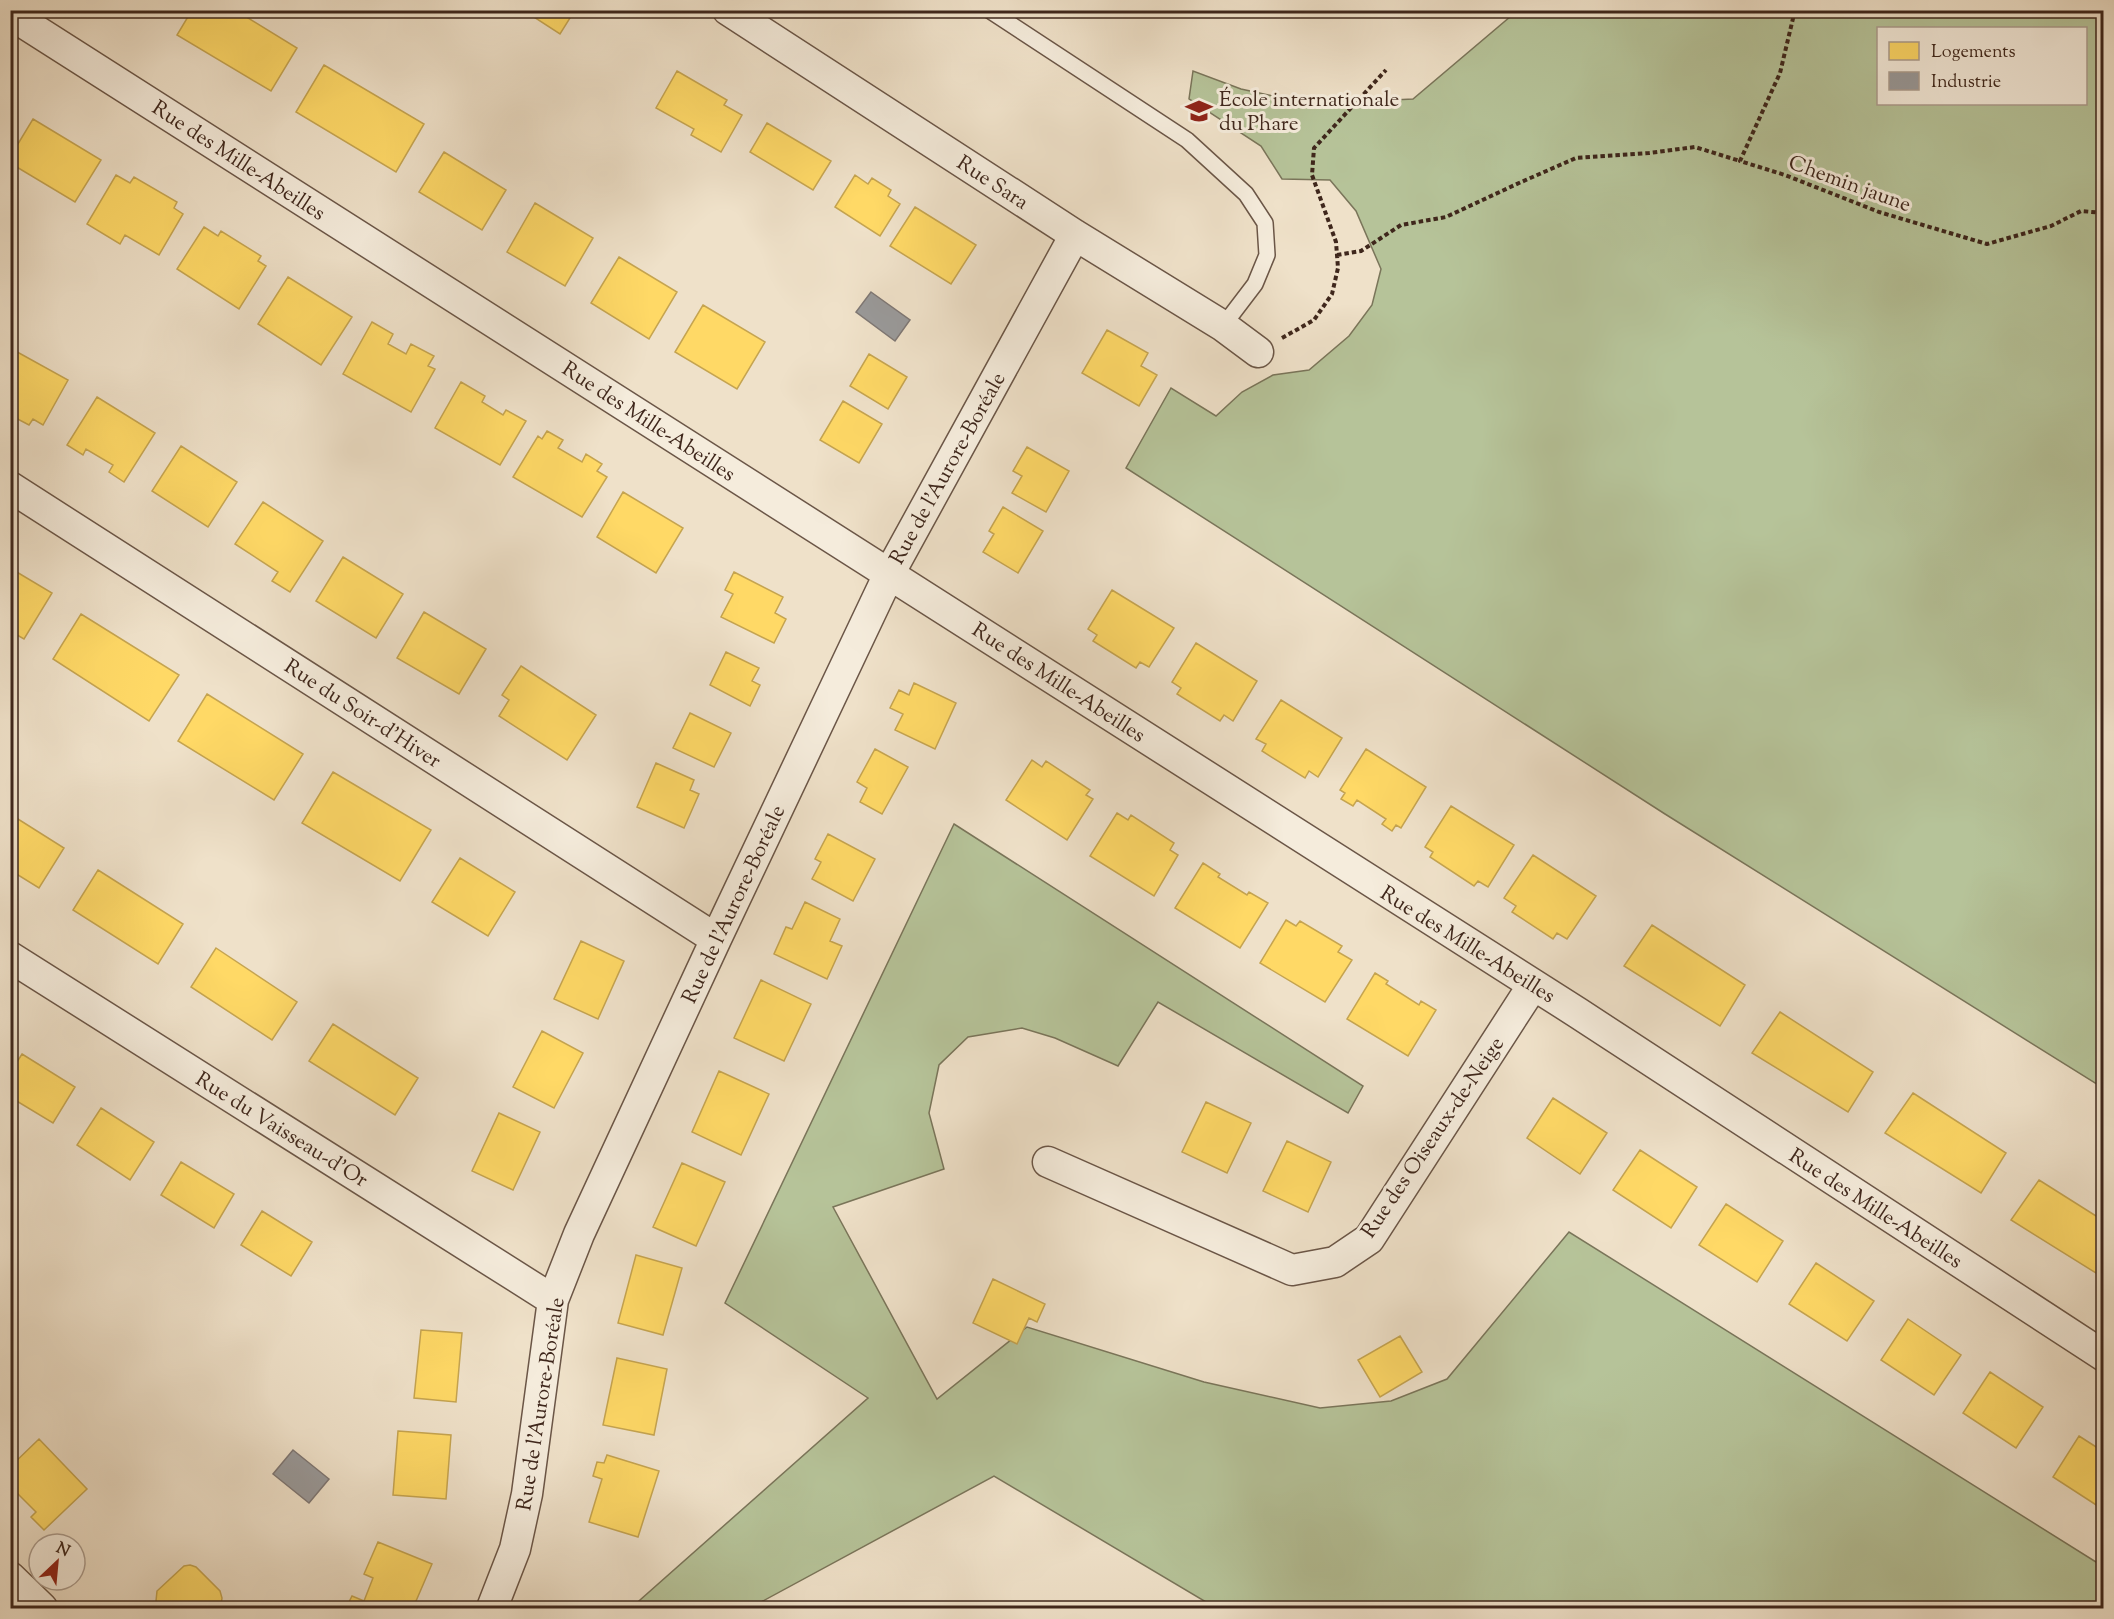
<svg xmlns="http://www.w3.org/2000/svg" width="2114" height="1619" font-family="'Sorts Mill Goudy',serif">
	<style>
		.green { fill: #b6c399; stroke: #7a755a; stroke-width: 1.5; fill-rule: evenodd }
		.homes { fill: #ffd966; stroke: #c5a450; stroke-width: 1.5 }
		.industry { fill: #999; stroke: #7e7774; stroke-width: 1.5 }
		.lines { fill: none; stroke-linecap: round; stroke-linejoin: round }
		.service-casing { stroke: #6b5647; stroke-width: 18 }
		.minor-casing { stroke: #6b5647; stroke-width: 33 }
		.path { stroke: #3f271c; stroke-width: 4; stroke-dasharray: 4.5 3; stroke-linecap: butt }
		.service { stroke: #f5ecdc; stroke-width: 15 }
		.minor { stroke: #f5ecdc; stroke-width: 30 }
		.labels { text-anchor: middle; stroke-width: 6; stroke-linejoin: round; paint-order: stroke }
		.poi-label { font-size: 21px; fill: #3f271c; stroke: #f5ecdc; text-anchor: start }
		.street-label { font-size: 21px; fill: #3f271c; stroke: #f5ecdc }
	</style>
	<rect width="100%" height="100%" fill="#efe1c9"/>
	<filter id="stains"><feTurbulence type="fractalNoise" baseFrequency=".00333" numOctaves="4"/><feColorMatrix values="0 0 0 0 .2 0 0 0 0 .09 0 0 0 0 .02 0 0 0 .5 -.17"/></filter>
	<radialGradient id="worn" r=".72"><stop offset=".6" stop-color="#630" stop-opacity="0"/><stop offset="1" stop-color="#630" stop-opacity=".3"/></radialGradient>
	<path class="green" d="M1517 11H2103V1088L1665 814 1126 468 1171 388 1216 416 1242 392 1273 375 1309 370 1349 336 1372 305 1381 269 1356 211 1330 180 1282 179 1261 146 1189 99 1193 71 1241 89 1309 104 1413 99ZM1878 28H2086V104H1878Z
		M954 824 1363 1086 1348 1113 1158 1002 1118 1066 1055 1038 1022 1028 968 1037 939 1065 929 1113 944 1169 833 1207 937 1399 1027 1327 1204 1382 1320 1408 1391 1401 1447 1379 1569 1232 2104 1567 2103 1608H1216L994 1476 750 1608H631L868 1398 725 1303Z"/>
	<path class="homes" d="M192 10H235L297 48 271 91 177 35Z
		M523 10H575L560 34Z
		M324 65 424 124 396 172 296 112Z
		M677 71 727 100 724 105 742 115 721 152 691 135 694 129 656 108Z
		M33 119 101 160 75 202 10 163V157Z
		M767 123 831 161 813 190 750 152Z
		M444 152 506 190 482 230 419 192Z
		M116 175 130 183 134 177 177 202 174 208 183 214 159 255 125 235 120 244 87 224Z
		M855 175 868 184 872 178 891 190 888 196 900 204 880 236 835 207Z
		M535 203 593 238 565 286 507 252Z
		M915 207 976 245 951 284 890 246Z
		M204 227 218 236 221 231 261 256 258 261 266 266 239 309 177 269Z
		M619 257 677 292 649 339 591 303Z
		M288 277 352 317 321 365 258 324Z
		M703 305 765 342 737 389 675 352Z
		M372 322 393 334 388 344 406 354 411 344 434 356 428 366 435 369 411 412 343 374Z
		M1107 330 1148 353 1141 366 1157 375 1139 406 1082 373Z
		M10 348 68 380 43 425 33 419 29 425 10 415Z
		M869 354 907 377 888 409 850 386Z
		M461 382 485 396 482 402 503 415 506 410 526 421 500 465 435 428Z
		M97 397 155 433 124 482 109 472 113 465 86 449 83 455 67 445Z
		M843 401 882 424 859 463 820 440Z
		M547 431 563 440 558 448 582 462 586 454 602 464 597 471 607 477 582 517 513 477 538 436 542 439Z
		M181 446 237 482 208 527 152 491Z
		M1027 447 1069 471 1046 512 1012 493 1022 476 1013 471Z
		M623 492 683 528 656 573 597 537Z
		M263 502 323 541 290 592 272 581 278 572 235 544Z
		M1003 507 1043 531 1018 573 983 552 994 534 989 531Z
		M343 557 403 594 376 638 316 601Z
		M10 568 52 593 24 639 10 631Z
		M734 572 783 597 775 613 786 619 774 643 721 617 733 594 725 590Z
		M1112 590 1174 628 1149 667 1140 662 1136 668 1093 641 1097 635 1088 629Z
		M424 612 486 649 459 694 397 658Z
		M81 614 179 675 149 721 53 659Z
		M1196 643 1257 681 1233 721 1224 715 1220 721 1177 694 1181 688 1172 682Z
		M726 652 759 668 752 681 760 685 750 706 710 685Z
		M521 666 596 715 567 760 499 716 509 700 502 695Z
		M914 683 956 703 935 749 895 730 903 714 890 708 899 690 909 695Z
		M207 694 303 754 274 800 178 741Z
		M1281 700 1342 738 1318 777 1309 771 1305 778 1262 751 1266 744 1256 739Z
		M690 713 731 733 714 767 673 748Z
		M875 749 908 767 882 814 860 802 867 788 857 782Z
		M1366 749 1426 787 1401 828 1396 825 1392 831 1382 824 1386 819 1357 800 1353 806 1341 799 1345 793 1340 790Z
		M1032 760 1042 767 1046 761 1090 790 1086 795 1093 799 1067 840 1006 800Z
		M656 763 694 780 690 790 699 794 684 828 637 807Z
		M333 772 431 830 400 881 302 823Z
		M1451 806 1514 845 1488 887 1478 881 1474 886 1430 857 1433 852 1425 847Z
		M1117 813 1128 820 1131 815 1174 843 1170 850 1178 855 1154 896 1090 856Z
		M10 814 64 848 39 888 10 870Z
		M828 834 875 859 853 901 812 879 821 862 815 859Z
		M1533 855 1596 896 1567 939 1557 933 1553 939 1512 912 1516 906 1504 898Z
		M460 858 515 892 488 936 432 902Z
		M1203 863 1220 874 1218 877 1247 895 1249 892 1268 903 1240 948 1175 908Z
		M98 870 183 924 158 964 73 910Z
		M805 902 840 919 830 941 842 946 827 979 774 954 786 927 792 929Z
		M1286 920 1296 926 1300 921 1342 946 1338 952 1352 960 1325 1002 1260 963Z
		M1652 925 1745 985 1720 1026 1624 966Z
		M581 941 624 961 598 1019 554 999Z
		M216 948 297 1002 272 1040 191 987Z
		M1375 973 1388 981 1386 984 1419 1005 1421 1001 1436 1010 1408 1056 1347 1019Z
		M761 980 811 1004 784 1061 734 1038Z
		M1780 1012 1873 1072 1848 1112 1752 1053Z
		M333 1024 418 1078 395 1115 309 1061Z
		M542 1031 583 1053 554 1108 513 1087Z
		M22 1054 75 1087 53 1123 10 1097V1073Z
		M719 1071 769 1094 741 1155 692 1132Z
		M1913 1093 2006 1153 1981 1193 1885 1133Z
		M1553 1098 1607 1133 1580 1174 1527 1138Z
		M1206 1102 1251 1123 1227 1173 1182 1152Z
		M101 1108 154 1142 130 1180 77 1145Z
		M499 1113 540 1132 513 1190 472 1171Z
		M1287 1141 1331 1162 1308 1212 1263 1191Z
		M1640 1150 1697 1187 1671 1228 1613 1190Z
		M181 1162 234 1194 214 1228 161 1195Z
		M682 1163 725 1182 696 1246 653 1227Z
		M2039 1180 2104 1221V1278L2011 1220Z
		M1726 1204 1783 1241 1757 1282 1699 1245Z
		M262 1211 312 1242 291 1276 241 1245Z
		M636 1255 682 1268 663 1335 618 1323Z
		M1816 1263 1874 1301 1847 1341 1789 1304Z
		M993 1279 1045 1304 1037 1322 1029 1318 1017 1344 973 1323Z
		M1908 1319 1961 1355 1934 1395 1881 1360Z
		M421 1330 462 1333 456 1402 414 1398Z
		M1400 1336 1422 1372 1380 1397 1358 1360Z
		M617 1358 667 1369 654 1435 603 1425Z
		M1990 1372 2043 1407 2016 1448 1963 1413Z
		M398 1431 451 1435 446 1499 393 1495Z
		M2079 1436 2104 1452V1510L2053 1477Z
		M39 1439 87 1489 44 1530 31 1517 36 1512 15 1491 10 1495V1467Z
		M607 1455 659 1471 638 1537 589 1522 602 1479 593 1476 597 1462 604 1463Z
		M378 1542 432 1564 413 1608H346L352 1596 364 1601 373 1578 364 1574Z
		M190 1565 196 1567 220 1591 222 1598 221 1605 217 1608H161L156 1601 157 1591 184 1566Z"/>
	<path class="industry" d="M871 292 910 320 895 341 856 312Z
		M293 1450 329 1479 309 1503 273 1474Z"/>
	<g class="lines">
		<defs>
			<path id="service" d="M989 10 1187 140 1246 194 1265 223 1267 255 1255 284 1223 326"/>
			<path id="minor" d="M728 10 1075 235 1223 326 1258 352
				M10 14 1578 1013 2104 1356
				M10 487 716 939
				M10 957 553 1300
				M1048 1162 1292 1270 1335 1262 1369 1239 1533 985
				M10 1577 42 1608
				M492 1608 515 1549 527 1494 553 1300 579 1234 716 939 889 574 1075 235"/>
		</defs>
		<use href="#service" class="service-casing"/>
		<use href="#minor" class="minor-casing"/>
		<path class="path" d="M1795 10 1780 73 1740 161 1785 175 1879 212 1987 244 2051 226 2081 211 2104 213
			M1337 255 1361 251 1401 225 1446 217 1519 183 1576 158 1649 153 1695 147 1740 161
			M1282 338 1314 320 1332 294 1338 268 1336 242 1312 175 1314 148 1386 70"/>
		<use href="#service" class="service"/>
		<use href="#minor" class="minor"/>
	</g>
	<defs>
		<symbol id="school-bare" viewBox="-9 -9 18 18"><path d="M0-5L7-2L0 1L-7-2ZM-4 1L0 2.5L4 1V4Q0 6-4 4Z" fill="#8f2418" stroke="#f5ecdc" stroke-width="2.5" paint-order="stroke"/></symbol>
	</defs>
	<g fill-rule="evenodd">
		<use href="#school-bare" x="1180" y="92" width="38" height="38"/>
	</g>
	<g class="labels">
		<g class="poi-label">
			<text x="1219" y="106">École internationale<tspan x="1219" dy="24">du Phare</tspan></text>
		</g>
		<g class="street-label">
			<text transform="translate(239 160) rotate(33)" y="7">Rue des Mille-Abeilles</text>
			<text transform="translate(993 182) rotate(33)" y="7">Rue Sara</text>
			<text transform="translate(1850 183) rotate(20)" y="7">Chemin jaune</text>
			<text transform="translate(649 421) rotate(33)" y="7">Rue des Mille-Abeilles</text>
			<text transform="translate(947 468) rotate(-61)" y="7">Rue de l'Aurore-Boréale</text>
			<text transform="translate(1059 682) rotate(33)" y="7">Rue des Mille-Abeilles</text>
			<text transform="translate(363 713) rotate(33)" y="7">Rue du Soir-d'Hiver</text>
			<text transform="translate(733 904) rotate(-65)" y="7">Rue de l'Aurore-Boréale</text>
			<text transform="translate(1468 944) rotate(32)" y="7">Rue des Mille-Abeilles</text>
			<text transform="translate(282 1129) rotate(32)" y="7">Rue du Vaisseau-d'Or</text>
			<text transform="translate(1432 1137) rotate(-56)" y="7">Rue des Oiseaux-de-Neige</text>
			<text transform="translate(1876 1208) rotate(33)" y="7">Rue des Mille-Abeilles</text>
			<text transform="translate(540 1404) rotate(-81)" y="7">Rue de l'Aurore-Boréale</text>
		</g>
	</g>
	<rect width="2114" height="1619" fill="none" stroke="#efe1c9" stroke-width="36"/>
	<rect x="12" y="12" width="2090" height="1595" fill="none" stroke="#3f271c" stroke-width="3"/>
	<rect x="18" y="18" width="2078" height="1583" fill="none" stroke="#3f271c" stroke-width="1.5"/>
	<rect x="1877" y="27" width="210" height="78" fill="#f5ecdc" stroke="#ac9d8f" stroke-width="1.5"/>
	<rect x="1889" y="42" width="30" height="18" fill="#ffd966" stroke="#ac9d8f" stroke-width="1.5"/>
	<text x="1931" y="57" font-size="18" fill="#3f271c">Logements</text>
	<rect x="1889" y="72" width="30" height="18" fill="#999999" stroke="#ac9d8f" stroke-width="1.5"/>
	<text x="1931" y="87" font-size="18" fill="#3f271c">Industrie</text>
	<g transform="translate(57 1562) rotate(26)"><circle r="28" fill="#f5ecdc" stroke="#ac9d8f" stroke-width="1.5"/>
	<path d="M0-4.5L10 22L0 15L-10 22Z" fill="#8f2418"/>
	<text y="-9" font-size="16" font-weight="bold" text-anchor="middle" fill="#3f271c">N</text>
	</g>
	<rect width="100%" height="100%" filter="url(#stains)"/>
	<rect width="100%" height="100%" fill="url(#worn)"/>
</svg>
